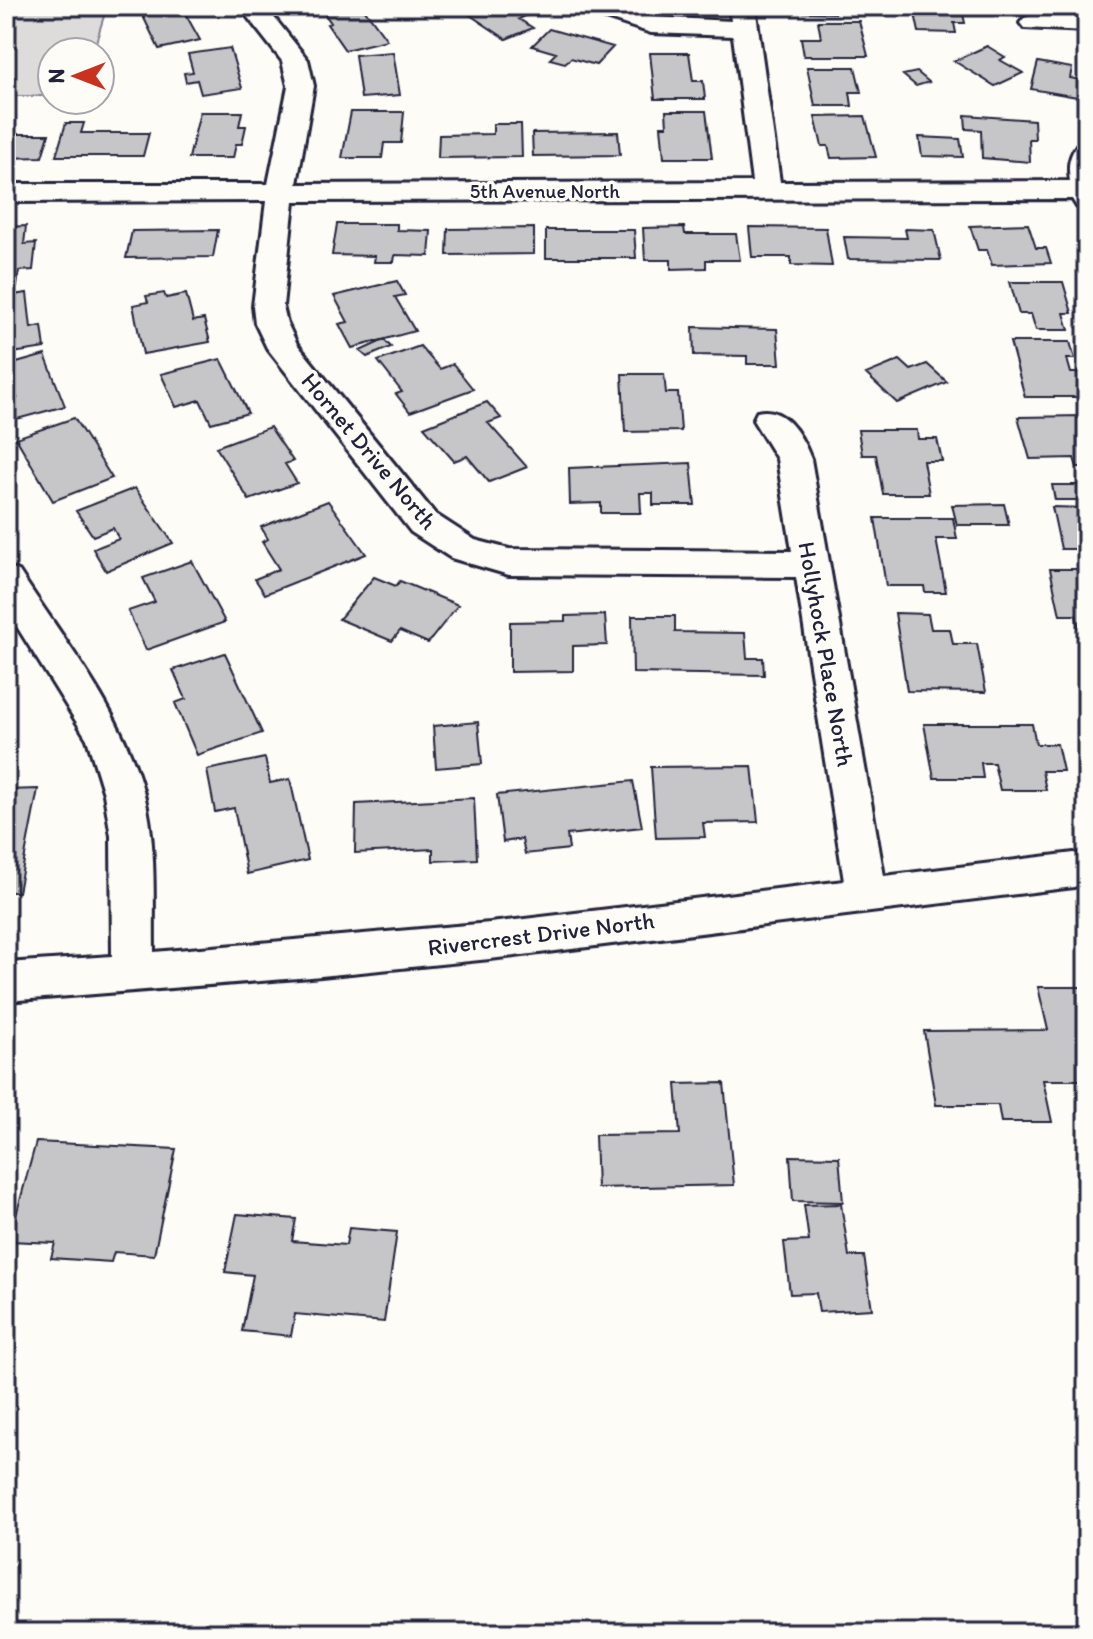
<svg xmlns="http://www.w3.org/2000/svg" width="1093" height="1639" font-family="Itim,sans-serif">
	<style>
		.green { fill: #dddcdb; stroke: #807f8b; stroke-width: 2 }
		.building { fill: #c6c6c8; stroke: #22223b; stroke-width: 2 }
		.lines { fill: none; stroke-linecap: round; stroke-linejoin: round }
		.street-casing { stroke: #22223b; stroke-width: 6 }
		.street { fill: #fdfcf7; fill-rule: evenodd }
		.labels { text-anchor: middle; stroke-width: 7; stroke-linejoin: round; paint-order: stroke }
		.far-street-label { font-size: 20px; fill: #22223b; stroke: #fdfcf7 }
		.street-label { font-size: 24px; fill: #22223b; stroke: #fdfcf7 }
	</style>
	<rect width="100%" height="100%" fill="#fdfcf7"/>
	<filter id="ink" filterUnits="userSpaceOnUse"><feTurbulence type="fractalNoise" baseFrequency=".0125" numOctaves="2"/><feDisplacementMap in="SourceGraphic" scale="16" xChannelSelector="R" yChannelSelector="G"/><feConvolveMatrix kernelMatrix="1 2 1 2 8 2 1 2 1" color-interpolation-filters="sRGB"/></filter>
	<g filter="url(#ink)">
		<path class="green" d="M6 6H107L93 52H52V96H6Z"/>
		<path class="building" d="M173 6H181L200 40 159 49 141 12Z
			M355 6H362L387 40 345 50 327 24 331 23 324 13Z
			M476 6H514L527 15 519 19 533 28 506 39 464 11Z
			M796 6H834L835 13 797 12Z
			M914 9 962 10 965 23H954L956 33 919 32Z
			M818 21H859L868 56H804L801 38H821Z
			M549 29 613 47 596 65 571 58 565 63 550 59 556 53 532 46Z
			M987 46 1005 57 1000 60 1023 73 995 86 954 61Z
			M230 48 242 88 201 94 197 80 186 82 184 73 193 72 188 54Z
			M393 52 400 95 361 98 355 55Z
			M650 53H689L693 81H703L705 99H655Z
			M1038 62 1072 68 1070 78 1086 81 1083 98 1031 89Z
			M807 67H855L861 92H850L852 106H815Z
			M917 72 929 82 916 86 903 75Z
			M666 111H706L712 158H664L661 126H667Z
			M200 112H242L239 126H246L242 144H236L233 158H189Z
			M351 112H404L401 143H384L382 158H342Z
			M965 115 1034 120 1035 139H1029L1030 162 982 158 981 130 966 129Z
			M865 116 876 157 831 158 828 146H822L815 117Z
			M66 123H84L81 133H149L143 156H56Z
			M493 124H521L522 157 438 158 439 135 493 134Z
			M618 132 620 155 533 156 532 133Z
			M6 134H49L42 157 6 158Z
			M919 137 960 139 963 157 922 156Z
			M337 224H397V230L431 231 429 256 395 255 394 262H374L375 256 332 255Z
			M1028 224 1036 248H1046L1051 263 992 265 987 250H978L970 226Z
			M26 226 24 244 36 243 33 270 19 271 17 286 6 287V227Z
			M684 227 685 234H736L740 260H706V268L671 269V260H645L643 228Z
			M749 227 826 228 832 266 791 265V257H752Z
			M534 228V254L447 255 448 229Z
			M905 229 934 230 941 260 848 259 844 237 907 238Z
			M218 230 213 257 126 258 132 231Z
			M546 230H634L636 258H546Z
			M397 281 405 295 395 297 415 331 352 348 339 324 348 322 334 296Z
			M1010 282H1063L1072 313H1064L1069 330H1036L1031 314H1019Z
			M27 293 31 328 42 326 45 348 6 354V296Z
			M164 293 166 298 186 294 193 321 204 319 210 342 143 354 133 305 148 302 146 296Z
			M693 327 777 329 780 364H747V356L694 355Z
			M384 340 391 347 367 357 360 351Z
			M1010 342H1070L1075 359H1067L1071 373H1082L1087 397H1025Z
			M420 346 440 369 453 364 473 389 410 412 396 394 402 392 378 361Z
			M45 355 65 406 6 422V401L17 398 6 366Z
			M221 359 248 413 211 423 200 400 176 407 161 374Z
			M900 360 911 370 927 364 947 382 897 403 866 374Z
			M622 374H664L666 393H678L681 431 625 432Z
			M487 402 501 418 488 423 527 467 489 482 467 456 454 461 424 427Z
			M1084 416 1087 426V467H1077L1074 458 1030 459 1018 417Z
			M74 418 112 478 53 501 16 438Z
			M270 427 293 461 285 464 297 483 249 500 216 447Z
			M858 430H917L918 439H937L942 461H923L929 494H883L876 455H862Z
			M691 463 695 505H653V493H640L641 513H601V503L570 504 569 468Z
			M1052 485H1087V500H1055Z
			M135 488 173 543 106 571 93 549 119 539 113 528 93 536 76 511Z
			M328 501 366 554 265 594 255 579 279 569 262 542 268 539 261 527Z
			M1004 504 1009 525H957L952 505Z
			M1052 507 1087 508V549H1061Z
			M875 518H953L957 539H936L946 592H925L924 586H886Z
			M192 561 225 622 146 650 128 611 155 602 143 578Z
			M1050 569H1082L1087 581V648H1083L1076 615H1060Z
			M374 577 396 586 400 581 458 605 428 643 400 631 392 641 339 619Z
			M895 613 928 614 931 629H950L953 644H977L986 692 907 691Z
			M605 615 607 645 573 646V671L510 672V622L565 621V616Z
			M632 616H675V632L745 633 747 658H763L764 675 633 673Z
			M225 653 262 733 197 755 175 703 186 699 173 670Z
			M1077 687H1087V726Z
			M478 722 482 764 436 768 433 726Z
			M924 724H1032L1036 744H1057L1063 771H1042L1046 790H1000L994 763H981L983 778H934Z
			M265 758 270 783 290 779 308 860 247 874 234 808 215 812 207 770Z
			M752 766 758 822 703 823 705 837 656 838 651 767Z
			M633 781 642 827 567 835 569 849 525 854 522 839 503 842 497 795Z
			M38 789 18 892H6V790Z
			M474 798 477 859 433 861V849L355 853 356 804Z
			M1038 987H1087V1080H1043L1052 1122H1001L998 1105H936L924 1031 1048 1030Z
			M724 1083 734 1185 597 1188 595 1135 680 1134 676 1084Z
			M36 1142 176 1149 154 1255 114 1252 111 1262 51 1258 55 1243 9 1241Z
			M790 1156 839 1157 843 1202 793 1201Z
			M841 1204 849 1256H864L872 1309 819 1312 816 1293 790 1294 784 1242 809 1241 804 1205Z
			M237 1214 296 1219 292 1241 346 1245 349 1228 397 1232 384 1322 295 1314 291 1336 242 1331 253 1275 225 1272Z"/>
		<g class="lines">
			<defs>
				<path id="street" d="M239 6H265L308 60 314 86 297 184 752 182 733 36 651 33 584 11 580 6H619L653 17 731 21 729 6H755L780 182 1070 181C1068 167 1068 158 1077 145L1087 143V210L1077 207 1072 199 294 201 283 306 287 323 297 344 435 514 475 540 509 549 792 551 777 459 753 420 757 412C785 405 802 436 811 459L884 876 1074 853 1087 858V882L1074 887 490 959 311 977 6 1001V963L112 956 111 836 104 794 87 739 6 609V567L19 571C64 641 123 712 144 794 157 845 153 900 154 952L490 923 844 881 796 577 509 575 451 558 411 532 267 348 255 323 253 306 266 201 6 202V184H268L288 86 282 61Z
					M1033 15H1087V31L1024 28 1020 23 1024 18Z"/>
			</defs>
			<use href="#street" class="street-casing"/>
			<use href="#street" class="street"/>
		</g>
	</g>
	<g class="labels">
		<g class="far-street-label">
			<text x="545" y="198">5th Avenue North</text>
		</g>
		<g class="street-label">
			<text transform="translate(369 451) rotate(50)" y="8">Hornet Drive North</text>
			<text transform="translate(826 654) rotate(80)" y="8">Hollyhock Place North</text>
			<text transform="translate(541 934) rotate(-7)" y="8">Rivercrest Drive North</text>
		</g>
	</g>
	<rect width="1093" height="1639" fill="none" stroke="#fdfcf7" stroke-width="32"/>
	<rect x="16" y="16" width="1061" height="1607" fill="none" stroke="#22223b" stroke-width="3" filter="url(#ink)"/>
	<g transform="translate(76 76) rotate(270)"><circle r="38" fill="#fdfcf7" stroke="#a5a5ac" stroke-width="2"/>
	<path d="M0-6L14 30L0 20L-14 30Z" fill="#c8321e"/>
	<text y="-12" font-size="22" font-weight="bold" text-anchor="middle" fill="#22223b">N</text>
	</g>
</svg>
